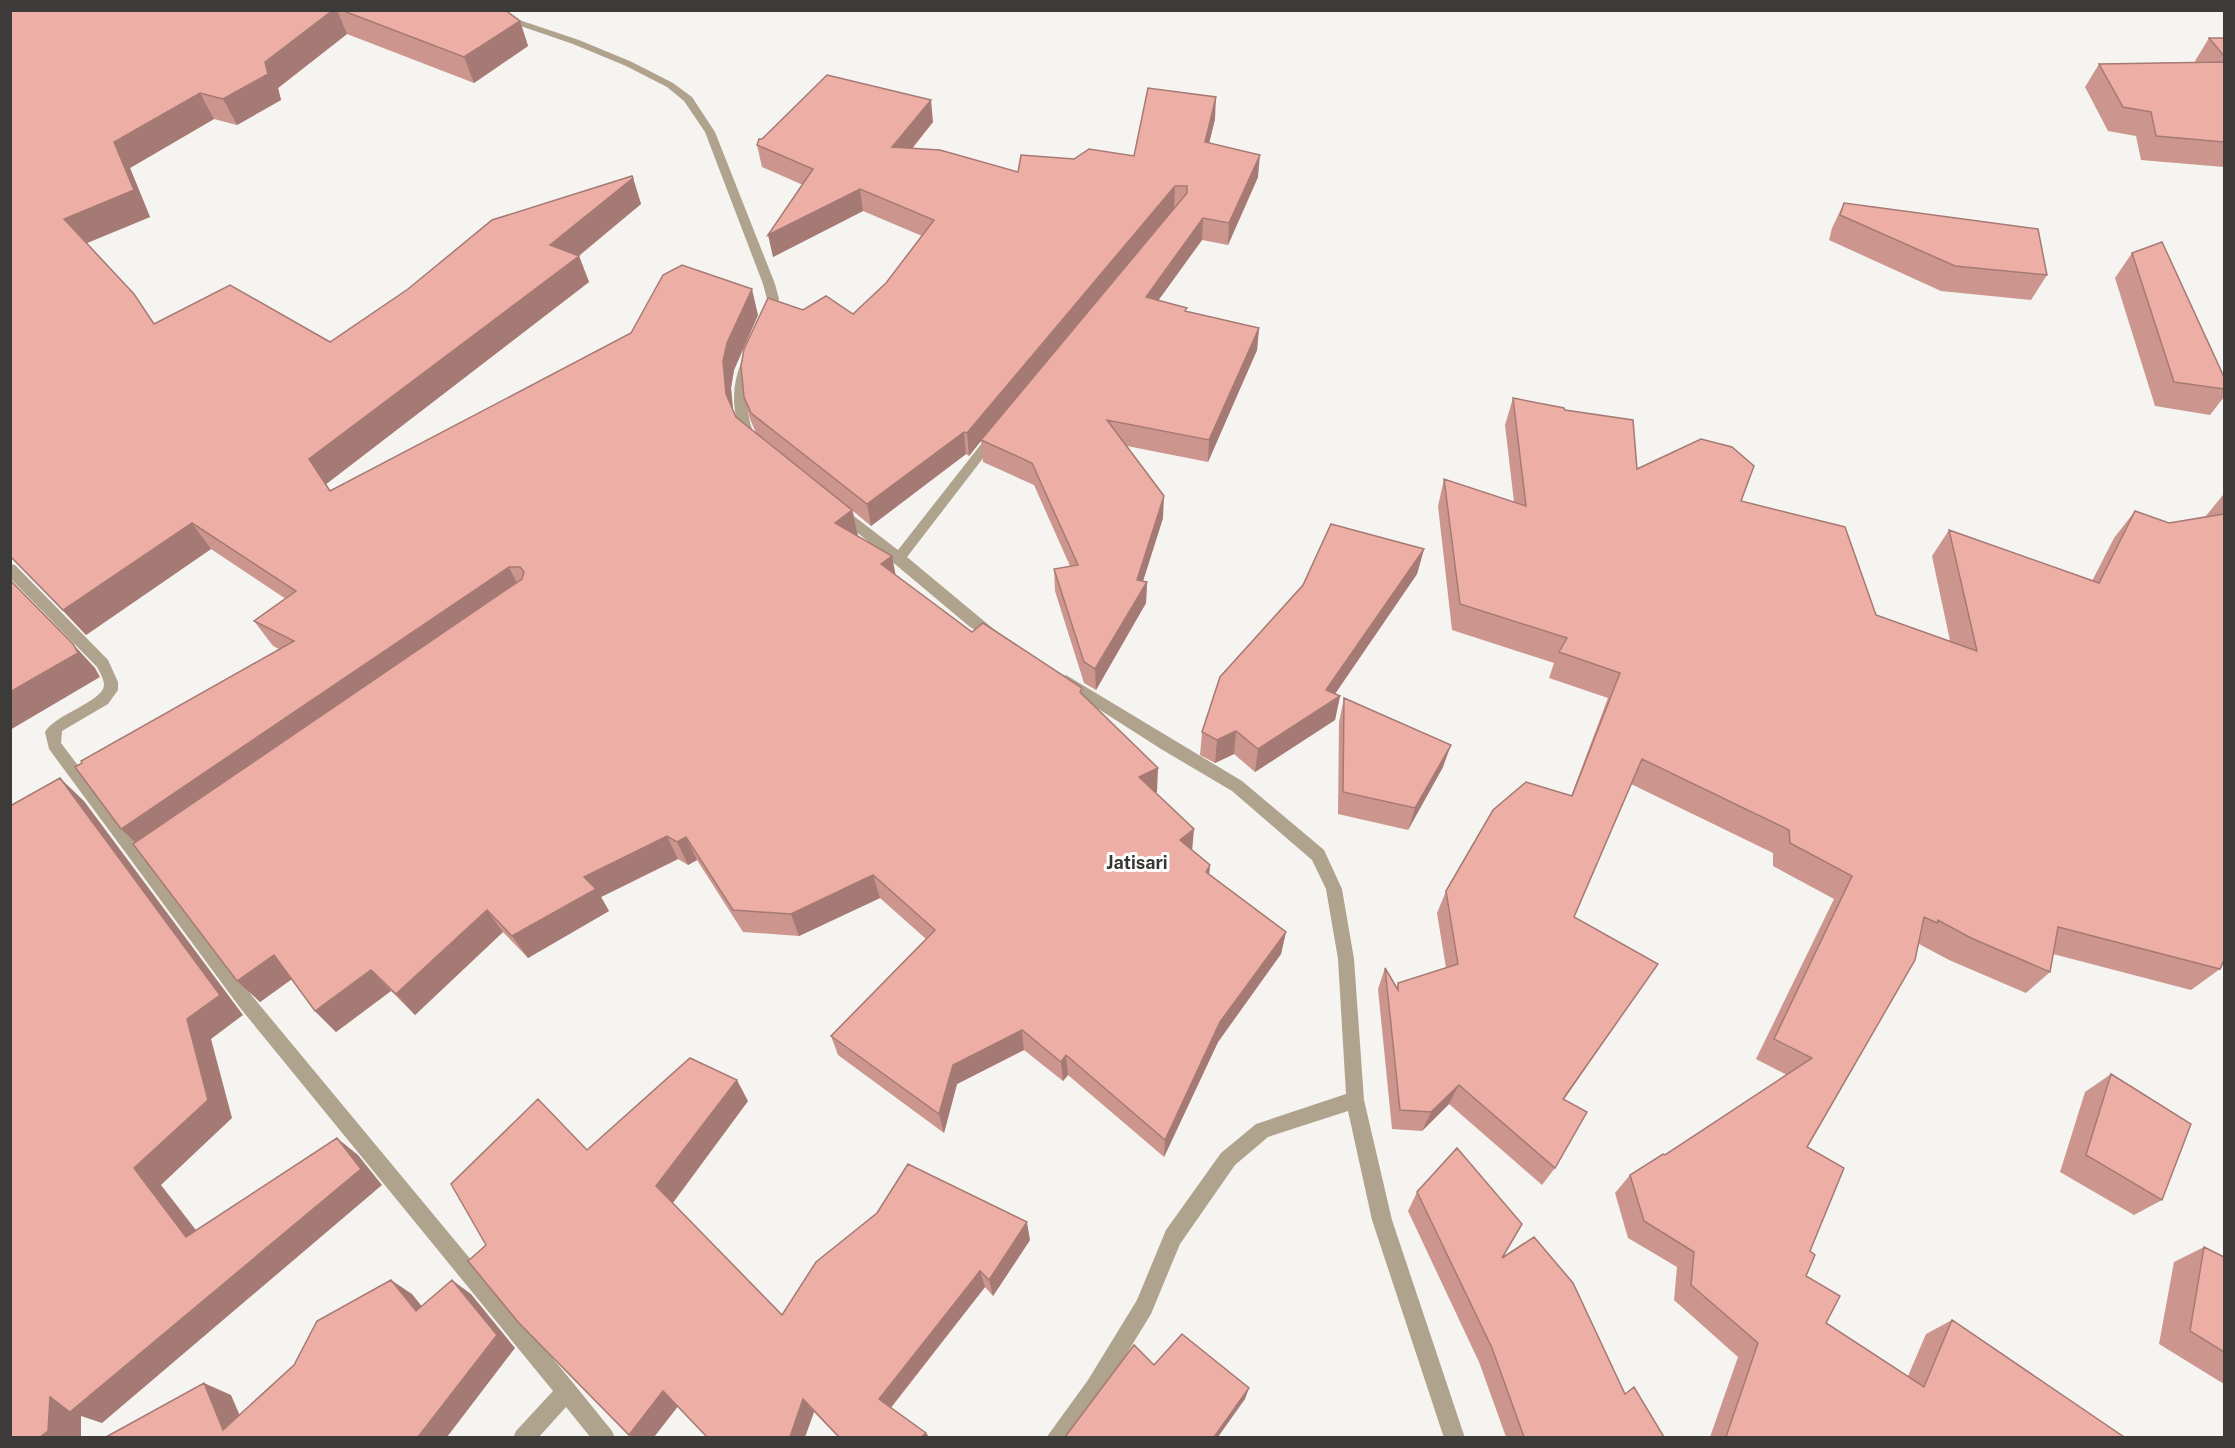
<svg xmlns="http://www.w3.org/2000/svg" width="2235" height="1448" font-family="'Public Sans',sans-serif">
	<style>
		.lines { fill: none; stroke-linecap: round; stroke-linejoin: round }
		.minor { fill: #b0a38d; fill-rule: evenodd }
		.wall { fill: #cc968e }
		.shaded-wall { fill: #a67a74 }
		.building { fill: #edaea5; stroke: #a67a74; stroke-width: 1.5 }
		.labels { text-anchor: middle; stroke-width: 6; stroke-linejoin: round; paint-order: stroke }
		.quarter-label { font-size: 18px; font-weight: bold; fill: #373633; stroke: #fff }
	</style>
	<rect width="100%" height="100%" fill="#f5f4f1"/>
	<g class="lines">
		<path class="minor" d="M474 10H489L579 40 632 62 673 83 692 97 715 132 775 284 779 299 770 321 766 322 760 318 767 299 763 284 705 132 684 101 667 87 626 66 573 44Z
			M750 352 756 356C744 385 744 411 756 440L750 444 746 443C730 415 730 381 746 353Z
			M993 433 999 437 997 440 907 557 1002 636 1000 640 995 641 970 627 834 513 841 508 846 510 898 550 989 434Z
			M10 564 15 565 108 660 118 682V690L108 704 62 731 61 743 253 997 574 1384 612 1431 615 1438H591L566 1407 538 1438H513L516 1431 553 1391 241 1009 49 749 45 732C55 714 103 702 104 685 104 679 100 673 97 667L10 578Z
			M1066 675 1242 781 1324 850 1342 889 1354 959 1364 1100 1392 1220 1465 1438H1444L1372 1220 1348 1111 1268 1137 1235 1165 1180 1244 1151 1314 1102 1394 1069 1438H1046L1088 1380 1137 1300 1166 1230 1221 1153 1256 1124 1346 1094 1338 959 1326 889 1312 860 1232 791 1161 749 1061 685 1059 681 1061 677Z"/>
	</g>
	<path class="wall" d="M10 10H505L520 21 528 46 474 83 347 34 278 88 281 100 237 125 214 119 130 168 150 217 87 243 154 324 330 342 633 178 641 204 579 256 589 282 326 484 330 491 758 315 734 370 731 388 733 409 736 417 756 433 750 419 744 397 803 310 853 314 886 283 922 236 863 211 773 257 803 185 762 167 757 145 933 122 912 149 1018 172 1074 159 1134 156 1215 119 1209 143 1258 177 1228 245 1202 240 1158 300 1187 312 1259 328 1257 350 1208 462 1127 446 1163 518 1143 581 1147 582 1146 603 1096 690 1084 683 1055 591 1054 569 1070 566 1034 485 983 462 981 441 969 456 966 454 871 526 853 511 858 536 895 575 972 632 1082 694 1157 792 1155 793 1192 850 1210 865 1209 874 1286 932 1281 954 1218 1042 1164 1157 1068 1075 1063 1081 1024 1050 957 1084 944 1133 838 1055 831 1036 926 939 880 898 799 936 743 932 697 860 688 865 678 859 601 897 609 911 528 958 503 932 415 1015 391 991 336 1032 315 1011 292 979 260 1002 135 842 279 649 273 646 254 621 286 599 211 549 86 635 10 556Z
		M2209 38H2224V167L2141 160 2136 136 2108 131 2085 87 2099 64 2196 62 2195 61Z
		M1844 203 2047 275 2031 300 1941 291 1829 240 1832 228Z
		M2132 253 2224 377V397L2210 415 2155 406 2115 278Z
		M1513 398 1565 410 1637 469 1741 501 1876 615 1950 641 1932 556 1949 530 2092 581 2114 538 2135 511 2169 523 2205 517 2223 495 2224 496V960L2220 969 2191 990 2053 954 2050 972 2026 993 1949 960 1919 944 1807 1147 1810 1251 1806 1276 1826 1323 1908 1376 1926 1334 1952 1320 2124 1437H1710L1738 1357 1674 1300 1677 1267 1628 1238 1615 1193 1630 1175 1665 1155 1787 1075 1756 1059 1834 899 1773 866V853L1631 784 1574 917 1658 964 1564 1099 1555 1168 1542 1185 1449 1104 1422 1131 1392 1129 1378 989 1385 968 1397 988 1398 983 1446 968 1437 913 1446 891 1571 796 1608 698 1549 678 1554 663 1452 630 1438 506 1444 479 1514 502 1505 425Z
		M1424 549 1417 574 1335 694 1340 696 1335 720 1255 772 1234 754 1215 763 1200 755 1202 732Z
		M1344 698 1443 767 1408 830 1338 814 1339 722Z
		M2111 1074 2162 1200 2134 1215 2060 1172 2085 1092Z
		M748 1101 673 1203 782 1315 1030 1240 993 1296 985 1287 891 1408 926 1433 929 1437H838L814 1412 805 1437H707L678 1406 654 1437H633L486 1245 587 1150Z
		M1417 1192 1502 1258 1664 1437H1506L1479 1362 1408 1211Z
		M2204 1247 2224 1257V1384L2159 1344 2174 1262Z"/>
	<path class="shaded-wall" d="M333 10H337L347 34 278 88 281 100 237 125 223 99 265 62Z
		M520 21 528 46 474 83 464 57Z
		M200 93 214 119 130 168 150 217 82 245 64 219 114 142Z
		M1216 97 1215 119 1204 164 1205 142Z
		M931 100 933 122 895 169 892 147Z
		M1260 155 1258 177 1228 245 1229 223Z
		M633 178 641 204 577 257 579 256 589 282 325 485 309 459 550 245Z
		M1175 186 1174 209 981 440V441L969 456 967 433Z
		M860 189 863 211 773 257 768 235Z
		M1203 218 1202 240 1145 319 1146 297Z
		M752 289 758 315 734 370 731 388 734 420 726 394 723 361 727 343Z
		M1259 328 1257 350 1208 462 1209 440Z
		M964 432 966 454 871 526 867 504Z
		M1164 496 1163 518 1138 597 1147 582 1146 603 1096 690 1095 669 1137 580Z
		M852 510 858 536 835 523Z
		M192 523 211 549 86 635 63 610Z
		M1424 549 1417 574 1328 704 1340 696 1335 720 1255 772 1258 749 1326 690Z
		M892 556 897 582 881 564Z
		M509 567 522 593 146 852 121 829Z
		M73 644 95 668 100 677 10 730V692Z
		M1236 731 1234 754 1215 763 1217 740Z
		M1451 745 1443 767 1408 830 1415 808Z
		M1158 768 1157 792 1138 801 1139 777Z
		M60 778 84 801 243 1015 211 1039 232 1118 161 1185 213 1252 186 1237 134 1168Z
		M1194 829 1192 852 1180 840Z
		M667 836 678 859 601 897 609 911 528 958 512 936 584 877Z
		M686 837 697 860 688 865 677 842Z
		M1210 865 1208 888 1206 872Z
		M873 875 880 898 799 936 791 914Z
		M487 910 503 932 415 1015 396 994Z
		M1286 932 1281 954 1218 1042 1164 1157 1165 1140 1220 1022Z
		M274 955 296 976 260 1002 237 981Z
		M1658 964 1643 985 1551 1118 1563 1099Z
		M371 970 391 991 336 1032 315 1011Z
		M1022 1030 1024 1050 957 1084 944 1133 939 1114 953 1065Z
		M1066 1055 1068 1075 1063 1081 1061 1062Z
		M737 1080 748 1101 671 1205 656 1186Z
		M1459 1085 1449 1104 1422 1131 1431 1112Z
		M337 1138 358 1155 382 1185 102 1423 81 1416V1437H40L50 1397Z
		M1027 1222 1030 1240 993 1296 989 1280Z
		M980 1271 985 1287 887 1412 879 1399Z
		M391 1280 412 1294 436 1324 416 1311Z
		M452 1280 471 1294 515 1348 447 1437H418Z
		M204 1383 231 1395 249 1437 223 1430Z
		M1249 1388 1245 1399 1218 1437H1214Z
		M663 1391 679 1405 654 1437H633L629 1435Z
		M803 1399 814 1412 805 1437H790Z
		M926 1433 929 1437H921Z"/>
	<path class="building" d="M10 10H333L265 62 268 74 223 99 200 93 114 142 134 190 64 219 134 294 154 324 230 285 330 342 408 289 492 220 632 176 633 178 550 245 579 256 309 459 330 491 631 333 663 275 682 265 752 289 727 343 723 361 726 394 736 417 852 510 835 523 892 556 881 564 972 632 983 623 1082 688 1080 692 1158 768 1139 777 1194 829 1180 840 1210 865 1206 872 1286 932 1220 1022 1165 1140 1066 1055 1061 1062 1022 1030 953 1065 939 1114 831 1036 935 930 873 875 791 914 733 910 686 837 677 842 667 836 584 877 596 889 512 936 487 910 396 994 371 970 315 1011 274 955 237 981 133 844 522 579 524 572 520 567H509L121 829 75 767 82 763 81 761 294 641 254 621 296 591 192 523 63 610 10 556Z
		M341 10H505L520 21 464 57Z
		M2209 38H2224V56Z
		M2224 62V142L2156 136 2151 112 2123 107 2099 64Z
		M827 75 931 100 892 147 940 150 1018 172 1021 155 1074 159 1089 149 1134 156 1148 88 1216 97 1205 142 1260 155 1229 223 1203 218 1146 297 1187 308 1185 311 1259 328 1209 440 1107 420 1164 496 1137 580 1147 582 1095 669 1084 662 1054 569 1078 565 1032 463 981 440 1187 193V186H1175L967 433 964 432 867 504 751 413 744 397 741 366 744 349 768 298 803 310 826 296 853 314 886 283 934 220 860 189 768 235 813 169 757 145 759 139H762Z
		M1844 203 2038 229 2047 275 1955 266 1840 215Z
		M2162 242 2224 377V389L2174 382 2132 253Z
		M1513 398 1564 408 1565 410 1633 420 1637 469 1701 439 1732 447 1754 466 1741 501 1845 527 1876 615 1977 651 1949 530 2099 583 2135 511 2169 523 2224 514V960L2220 969 2058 927 2050 972 1971 938 1938 920 1937 923 1924 917 1915 960 1807 1147 1844 1168 1810 1251 1815 1255 1806 1276 1840 1296 1826 1323 1924 1387 1952 1320 2124 1437H1726L1758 1343 1691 1285 1694 1252 1644 1221 1630 1175 1663 1154 1665 1155 1812 1058 1774 1039 1852 876 1790 843 1789 830 1642 759 1574 917 1658 964 1563 1099 1587 1112 1555 1168 1459 1085 1431 1112 1400 1110 1385 968 1398 990V983L1458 964 1446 891 1493 810 1526 782 1572 796 1620 673 1559 652 1567 638 1460 604 1444 479 1526 506Z
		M1331 524 1424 549 1326 690 1340 696 1258 749 1236 731 1217 740 1202 732 1220 677 1303 585Z
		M10 580 73 644 78 653 10 692Z
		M1344 698 1451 745 1415 808 1343 792Z
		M60 778 220 995 187 1019 208 1100 134 1168 186 1237 337 1138 361 1169 70 1412 50 1397 48 1431 40 1437H10V806Z
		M690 1058 737 1080 656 1186 782 1315 816 1262 877 1213 908 1164 1027 1222 989 1280 980 1271 879 1399 926 1433 921 1437H839L803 1399 790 1437H707L663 1391 629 1435 518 1322 468 1261 486 1245 451 1184 538 1099 587 1150Z
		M2111 1074 2191 1124 2162 1200 2086 1155Z
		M1457 1148 1522 1224 1502 1258 1534 1237 1573 1283 1625 1394 1634 1387 1664 1437H1524L1492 1348 1417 1192Z
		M2204 1247 2224 1257V1352L2190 1331Z
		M391 1280 416 1311 452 1280 497 1335 418 1437H106L204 1383 223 1430 294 1365 317 1321Z
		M1182 1334 1249 1388 1214 1437H1065L1134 1345 1154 1365Z"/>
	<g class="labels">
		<g class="quarter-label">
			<text x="1137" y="869">Jatisari</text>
		</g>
	</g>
	<rect width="2235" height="1448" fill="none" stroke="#3c3b3a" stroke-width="24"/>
</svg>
